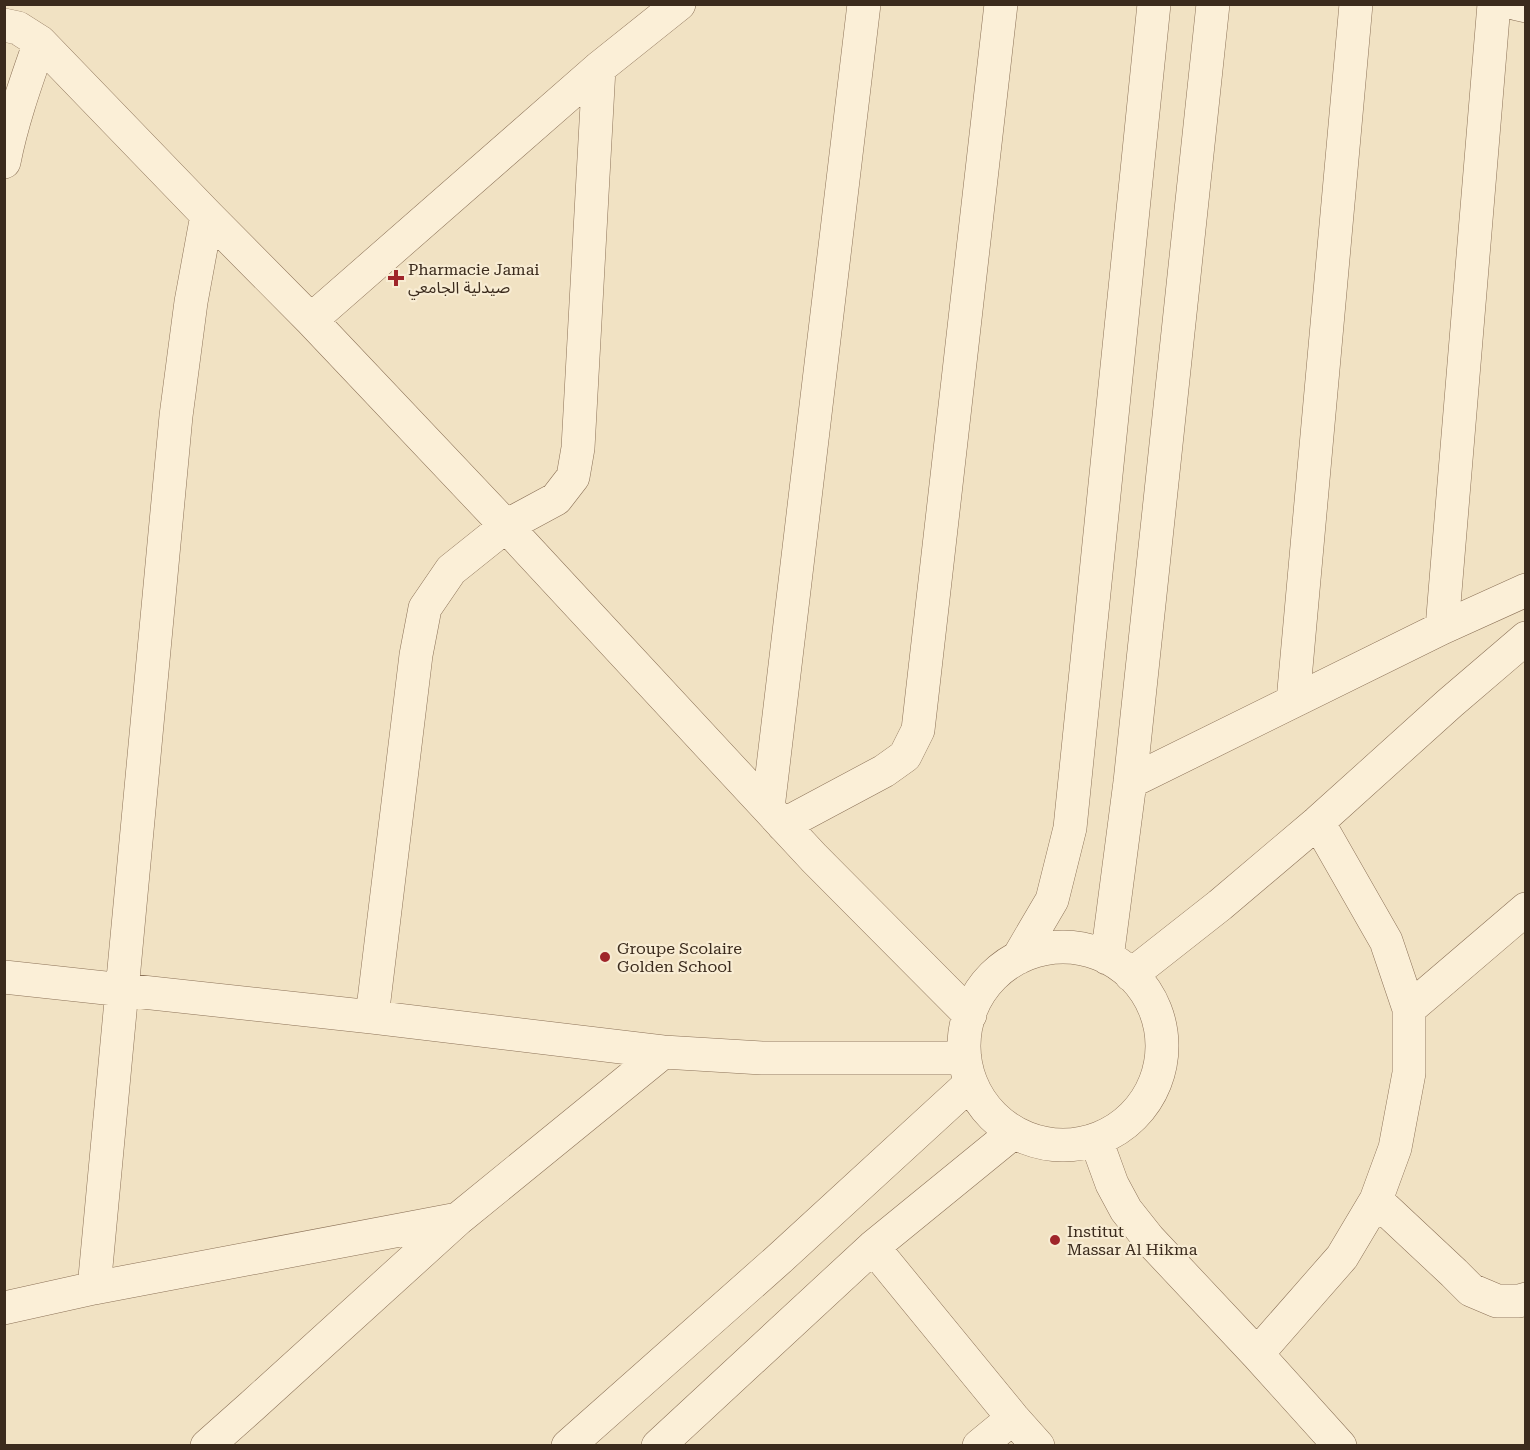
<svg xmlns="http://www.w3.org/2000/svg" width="1530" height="1450" font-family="'Roboto Serif','Noto Sans Arabic',serif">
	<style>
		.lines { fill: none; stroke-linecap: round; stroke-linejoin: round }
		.minor-casing { stroke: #8c7258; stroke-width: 34 }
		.minor { stroke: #fbefd7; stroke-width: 33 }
		.poi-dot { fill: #9f252a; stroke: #f8ecd3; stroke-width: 2 }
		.labels { text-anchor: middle; stroke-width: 4.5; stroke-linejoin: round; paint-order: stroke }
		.poi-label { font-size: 16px; fill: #3b2b1d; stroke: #f8ecd3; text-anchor: start }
	</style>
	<rect width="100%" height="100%" fill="#f1e2c3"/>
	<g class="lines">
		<defs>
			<path id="minor" d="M1517 4 1526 6
				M4 25 18 28 40 42C26 82 12 121 4 162
				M40 42 207 215 311 320 506 526 814 858 970 1015
				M311 320 599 68 679 4
				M1442 628 1494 4
				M1293 701 1356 4
				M1130 782 1442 628 1526 590
				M768 808 864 4
				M783 825 884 771 905 756 918 730 1001 4
				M964 1046a99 99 0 1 1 198 0a99 99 0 1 1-198 0Z
				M1018 958 1052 900 1070 828 1154 4
				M1107 958 1130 782 1213 4
				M1131 975 1220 905 1318 822 1450 703 1526 638
				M4 977 372 1017 663 1052 762 1058H965
				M1409 1009 1526 909
				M372 1017 416 655 425 608 451 570 506 526 556 499 573 477 578 448 599 68
				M1096 1140 1112 1184 1126 1210 1149 1239 1257 1354 1340 1446
				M1376 1200 1454 1273 1471 1290 1497 1301H1519L1526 1299
				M873 1247 1013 1418 1038 1446
				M94 1288 176 416 191 302 207 215
				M4 1308 94 1288 458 1219
				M1257 1354 1342 1257 1376 1200 1395 1148 1409 1073V1009L1386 941 1318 822
				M207 1446 252 1406 458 1219 663 1052
				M568 1446 778 1260 971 1083
				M658 1446 873 1247 1014 1132
				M979 1446 1013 1418"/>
		</defs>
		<use href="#minor" class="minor-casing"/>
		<use href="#minor" class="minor"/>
	</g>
	<g class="poi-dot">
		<path d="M393 269h6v6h6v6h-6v6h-6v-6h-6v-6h6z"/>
		<circle cx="605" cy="957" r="6"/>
		<circle cx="1055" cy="1240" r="6"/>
	</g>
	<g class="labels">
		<g class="poi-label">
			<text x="408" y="275">Pharmacie Jamai<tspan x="408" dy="18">صيدلية الجامعي</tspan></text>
			<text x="617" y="954">Groupe Scolaire<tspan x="617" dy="18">Golden School</tspan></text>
			<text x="1067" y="1237">Institut<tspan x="1067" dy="18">Massar Al Hikma</tspan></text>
		</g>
	</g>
	<rect width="1530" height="1450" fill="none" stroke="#3b2b1d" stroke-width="12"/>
</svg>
